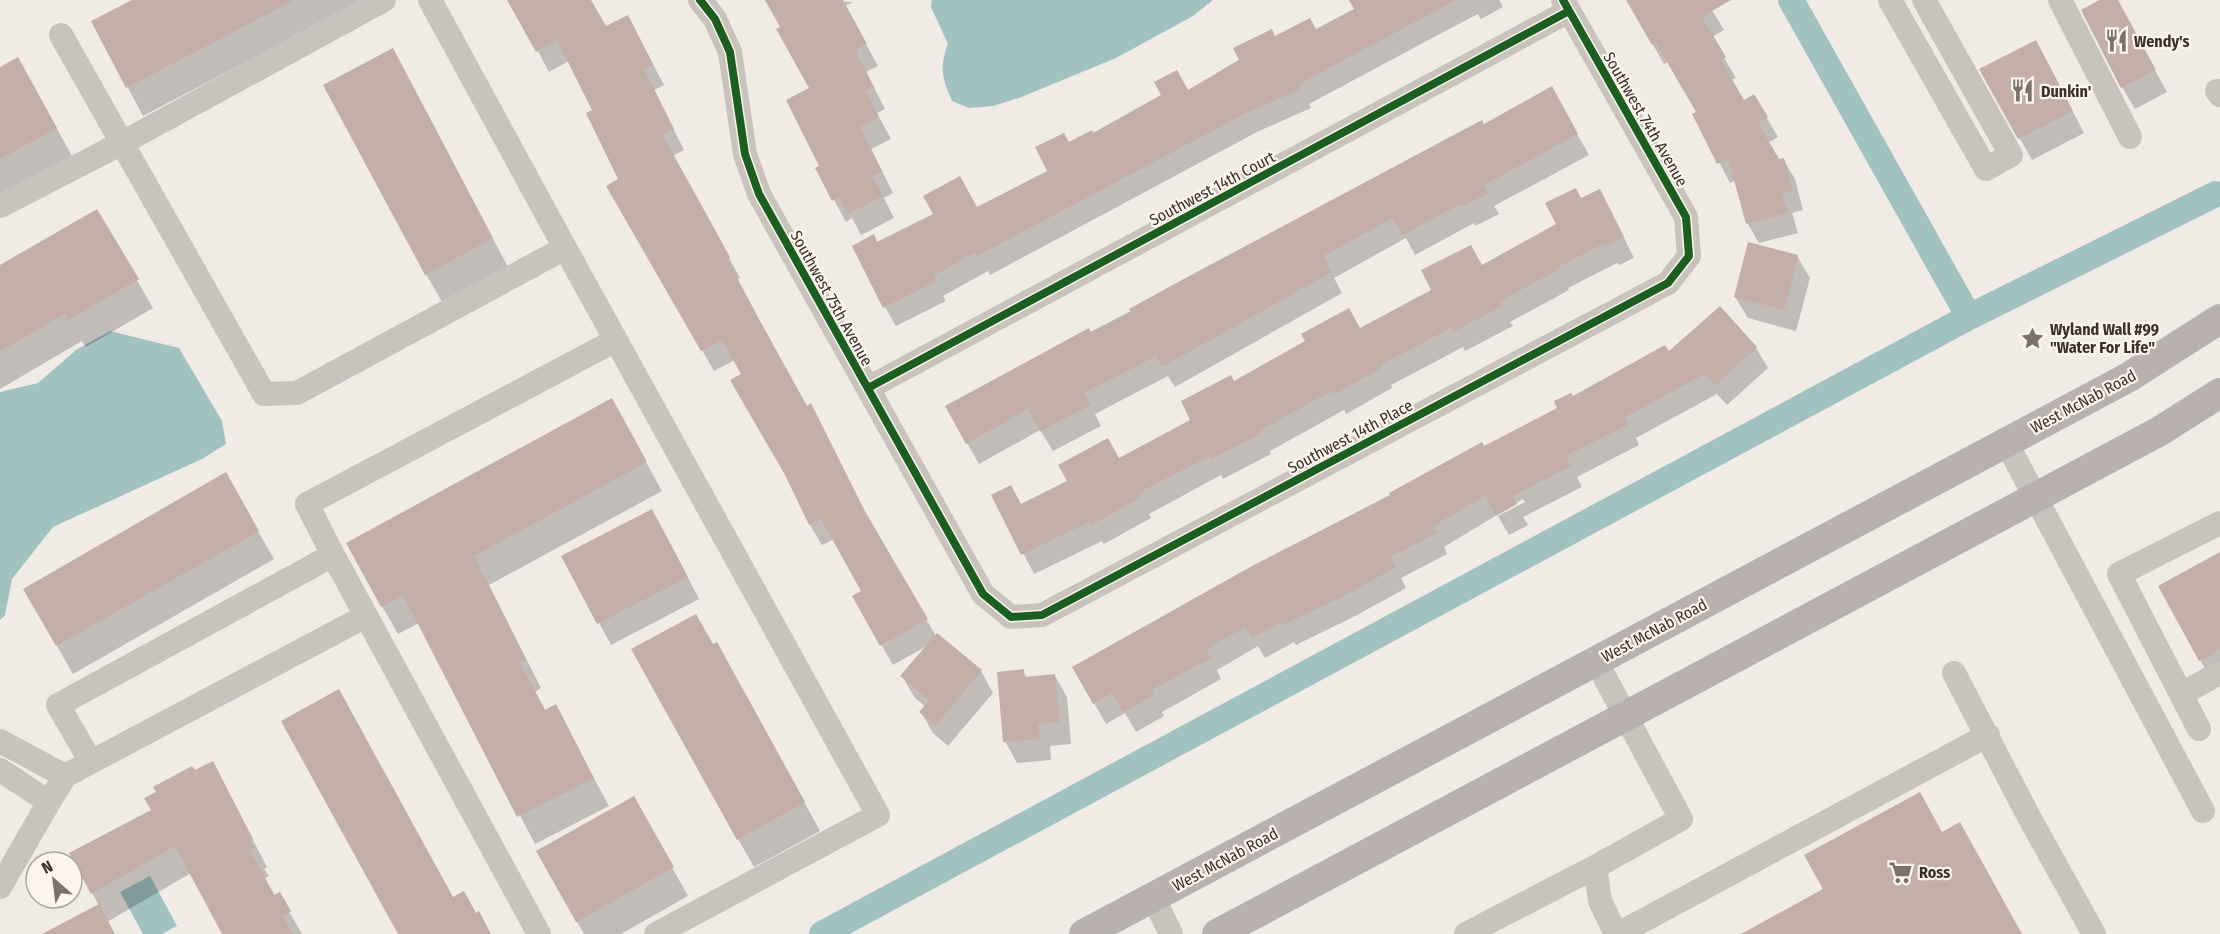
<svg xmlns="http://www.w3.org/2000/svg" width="2220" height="934" font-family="'Fira Sans Condensed',sans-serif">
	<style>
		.water { fill: #a1c2c1 }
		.shadow { fill: #0003 }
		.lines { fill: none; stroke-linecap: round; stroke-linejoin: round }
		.canal { stroke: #a1c2c1; stroke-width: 26 }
		.building { fill: #c3afa7 }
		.minor { stroke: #c9c3be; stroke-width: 24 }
		.major { stroke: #b8b1ad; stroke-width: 30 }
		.cycleway-casing { stroke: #fbf5ee; stroke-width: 11 }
		.cycleway { stroke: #1b5e20; stroke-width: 8 }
		.labels { text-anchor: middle; stroke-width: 4.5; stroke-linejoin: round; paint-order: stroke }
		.poi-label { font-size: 16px; font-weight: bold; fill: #3b302b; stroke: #fbf5ee; text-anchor: start }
		.street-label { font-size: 16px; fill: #3b302b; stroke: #fbf5ee }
	</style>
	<rect width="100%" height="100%" fill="#f0ebe5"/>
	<path class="water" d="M932 0H1213L1193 16 1116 58 1019 98 993 106 969 108 952 101C942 78 939 68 948 44L931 7Z
		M110 331 179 348 222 421 226 444 202 459 53 527 12 579 5 615 0 620V392L38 383 76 350Z
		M150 876 177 926 162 934H143L120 892Z"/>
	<path class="shadow" d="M135 0H364L143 116 93 22Z
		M511 0H590L606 28 628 17 664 85 654 90 684 150 673 156 740 278 737 280 807 408 822 426 874 529 936 636 981 671 993 693 948 746 933 733 921 712 925 706 915 698 902 676 927 646 893 665 854 597 863 591 834 539 822 545 810 525 735 360 714 371 608 186 620 179 594 111 569 61 549 72Z
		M767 0 853 2 845 6 878 66 866 72 885 109 877 113 891 139 871 149 893 193 884 198 894 218 861 235 852 218 846 222 817 169 821 167 811 89Z
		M1350 0H1499L1503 7 1481 19 1478 14 1451 28 1309 104 1311 108 1257 132 990 275 988 271 943 296 946 301 896 326 885 307 877 243 977 209 1050 172 1069 144 1188 91 1275 38 1316 31 1356 10Z
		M1627 0H1706L1724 30 1712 37 1736 78 1731 80 1744 102 1754 96 1778 137 1768 143 1778 161 1783 159 1795 179 1803 210 1792 213 1798 233 1759 243 1748 224 1736 180 1730 183 1694 114 1698 112 1668 62 1664 64Z
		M2103 0H2116L2167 92 2135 109 2122 87Z
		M2048 64 2084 133 2032 160 1981 70Z
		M0 69 34 87 72 156 0 195Z
		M408 78 508 267 442 302 426 274Z
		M1563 109 1589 155 1494 206 1499 214 1475 226 1474 223 1415 255 1406 238 1334 278 1342 293 1175 387 1168 376 1095 414 1101 426 1053 451 1040 430 979 464 947 407 1484 126Z
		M1581 200 1611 211 1634 258 1619 265 1617 263 1568 288 1569 290 1510 322 1513 326 1465 351 1463 347 1391 385 1392 388 1346 414 1344 410 1270 451 1271 454 1223 479 1221 475 1149 514 1151 518 1104 544 1102 541 1034 574 993 495 1022 505 1119 460 1192 420 1234 383 1360 330 1482 267 1558 225Z
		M97 211 153 308 86 347 82 341 0 389V267Z
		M1797 256 1810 278 1796 331 1748 318 1735 297Z
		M1719 308 1756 348 1768 368 1727 405 1717 394 1636 438 1639 445 1577 477 1582 487 1523 517 1528 525 1509 535 1498 516 1525 502 1523 499 1444 547 1447 554 1401 578 1406 588 1357 615 1296 645 1294 642 1265 658 1258 646 1217 670 1221 679 1162 712 1164 716 1136 732 1125 713 1106 724 1074 668 1559 409 1572 397 1669 353Z
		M627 428 662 491 489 585 541 688 535 692 546 711 555 706 609 806 535 844 419 623 398 634 382 606Z
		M225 474 274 559 73 674 25 590Z
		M664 532 699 599 611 645 563 556Z
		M2220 553V677L2213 681 2200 660Z
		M713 646 733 672 820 831 754 867 738 839Z
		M1023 671 1027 678 1055 676 1067 697 1071 744 1050 746 1051 760 1017 763 1005 741Z
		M213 763 267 867 264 869 269 876 265 878 275 896 279 894 302 934H223L191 873 107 922 114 934H51L99 906 71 853 153 811 194 772Z
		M633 798 688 896 621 934H584L538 852Z"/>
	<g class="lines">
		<path class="canal" d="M1791 0 1969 317
			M822 934 1969 317 2216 194"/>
	</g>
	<path class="building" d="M132 0H294L126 88 91 21Z
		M507 0H591L606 26 628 15 653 64 644 69 674 129 662 134 730 257 727 259 759 319 807 406 811 403 863 508 928 619 880 646 852 596 861 591 821 519 809 525 785 475 730 380 741 374 722 340 701 351 606 186 618 179 586 113 592 110 557 40 536 52Z
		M765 0H843L867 44 855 50 874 87 866 91 879 117 860 127 882 171 872 176 883 196 848 214 839 197 832 201 815 168 819 166 786 100 809 88 776 29 780 27Z
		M1349 0H1456L1299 84 1301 89 1246 113 977 256 975 252 933 276 936 281 883 308 852 246 874 234 877 242 933 214 923 196 960 176 977 207 1047 171 1035 147 1064 133 1069 142 1092 130 1093 133 1161 95 1154 82 1177 70 1188 90 1239 60 1233 48 1272 29 1275 36 1310 18 1316 29 1354 9Z
		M1626 0H1731L1702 17 1726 57 1721 60 1744 100 1754 94 1768 117 1758 123 1779 159 1784 158 1793 191 1782 193 1788 213 1746 224 1728 158 1717 164 1692 114 1696 112 1656 43 1652 45Z
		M2099 0H2118L2156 70 2121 88 2081 10Z
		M2036 40 2073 111 2018 139 1979 69Z
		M393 48 493 238 425 275 323 85Z
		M18 57 57 128 0 159V67Z
		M1552 86 1578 134 1484 185 1488 193 1462 207 1461 204 1402 235 1393 218 1323 256 1332 272 1162 367 1156 356 1084 393 1091 405 1040 431 1028 409 966 444 945 406 1089 328 1091 332 1131 312 1129 309 1180 281 1448 138 1482 120 1484 124Z
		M1576 188 1581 198 1600 189 1624 237 1606 246 1605 243 1558 267 1559 269 1500 301 1503 306 1453 332 1451 328 1380 365 1382 368 1334 394 1331 391 1259 431 1261 434 1211 459 1209 456 1138 493 1141 497 1091 525 1089 522 1021 555 991 495 1011 485 1021 504 1067 481 1058 465 1108 438 1119 458 1190 420 1181 401 1231 375 1234 381 1305 341 1301 334 1349 308 1360 328 1431 290 1421 270 1471 245 1482 265 1556 224 1545 203Z
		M97 209 139 279 68 320 65 314 0 351V265Z
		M1748 242 1798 255 1784 310 1734 297Z
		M1720 306 1757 347 1715 386 1705 374 1625 417 1629 424 1566 456 1571 466 1513 496 1517 504 1496 516 1485 496 1433 526 1437 533 1390 557 1396 567 1346 595 1283 625 1281 622 1252 638 1245 627 1206 649 1211 658 1151 690 1154 695 1123 712 1112 693 1093 704 1072 667 1252 566 1390 495 1389 493 1482 442 1484 446 1557 408 1554 401 1571 393 1573 396 1665 345 1669 351Z
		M612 398 647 462 474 556 526 660 520 663 545 710 556 704 594 778 517 817 403 595 381 607 346 543Z
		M226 472 259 531 56 646 23 589Z
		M652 509 688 577 597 624 561 556Z
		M2220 552V649L2199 661 2158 586Z
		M696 614 713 644 717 642 805 802 737 840 631 649Z
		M937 633 982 670 935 726 919 712 929 700 900 676Z
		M1024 669V677L1055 674 1060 722 1038 724 1039 739 1003 742 997 672Z
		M339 689 453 897 464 891 476 913 479 911 491 934H398L281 721Z
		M213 761 253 839 250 840 254 848 250 850 274 895 280 892 291 911 283 916 293 934H222L175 846 91 894 69 853 151 810 144 798 156 792 153 787 192 766 195 770Z
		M1920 792 1942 832 1960 822 2022 934H1741L1823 889 1804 855Z
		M634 796 674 867 576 922 536 851Z
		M99 904 115 934H42Z"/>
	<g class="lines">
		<path class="minor" d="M700 0 715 19 730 52 745 154 759 194 983 594 1011 617 1042 615 1668 283 1689 256 1686 217 1563 0
			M1890 0 1986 169 2011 155 1924 0
			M2060 0 2130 137
			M61 35 122 143 384 0
			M2217 91 2220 95
			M0 206 122 143 264 394 297 393 565 248 430 0
			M565 248 878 815 656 934
			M868 388 1569 11
			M2006 442 2203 811
			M333 555 307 504 616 340
			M1596 661 1681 819 1595 867 1600 901 1616 934
			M1954 673 2029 817 2094 934
			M2181 694 2220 673
			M2199 729 2119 574 2220 523
			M0 741 65 776 49 802 0 770
			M91 762 366 616
			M65 776 91 762 58 705 333 555 539 934
			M0 887 49 802
			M1153 897 1171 934
			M1466 934 1595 867
			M1618 934 1988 735"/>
		<path class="major" d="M1084 934 2129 377 2220 319
			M1217 934 2160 431 2220 393"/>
		<defs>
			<path id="cycleway" d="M700 0 715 19 730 52 745 154 759 194 983 594 1011 617 1042 615 1668 283 1689 256 1686 217 1563 0
				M868 388 1569 11"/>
		</defs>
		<use href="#cycleway" class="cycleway-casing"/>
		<use href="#cycleway" class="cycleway"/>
	</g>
	<defs>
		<symbol id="restaurant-bare" viewBox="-9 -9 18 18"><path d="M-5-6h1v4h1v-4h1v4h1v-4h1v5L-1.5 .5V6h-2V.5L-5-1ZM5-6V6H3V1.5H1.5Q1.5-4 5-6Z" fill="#7a716c" stroke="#fbf5ee" stroke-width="2.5" paint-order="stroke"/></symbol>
		<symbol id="sight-bare" viewBox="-9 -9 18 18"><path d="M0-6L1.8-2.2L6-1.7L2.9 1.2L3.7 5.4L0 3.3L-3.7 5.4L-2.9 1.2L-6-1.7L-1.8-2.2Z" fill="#7a716c" stroke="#fbf5ee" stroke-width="2.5" paint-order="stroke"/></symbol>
		<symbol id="supermarket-bare" viewBox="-9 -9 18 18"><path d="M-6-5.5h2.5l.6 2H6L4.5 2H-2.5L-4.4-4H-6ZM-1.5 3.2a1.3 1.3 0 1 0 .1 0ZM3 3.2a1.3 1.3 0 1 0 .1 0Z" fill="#7a716c" stroke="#fbf5ee" stroke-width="2.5" paint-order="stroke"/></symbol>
	</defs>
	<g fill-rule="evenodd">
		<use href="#restaurant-bare" x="2100" y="24" width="33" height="33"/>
		<use href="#restaurant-bare" x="2006" y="74" width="33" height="33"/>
		<use href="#sight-bare" x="2016" y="322" width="33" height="33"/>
		<use href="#supermarket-bare" x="1884" y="856" width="33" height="33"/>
	</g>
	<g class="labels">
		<g class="poi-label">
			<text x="2134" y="47">Wendy's</text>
			<text x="2041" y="97">Dunkin'</text>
			<text x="2050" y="335">Wyland Wall #99<tspan x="2050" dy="18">"Water For Life"</tspan></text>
			<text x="1919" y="878">Ross</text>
		</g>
		<g class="street-label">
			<text transform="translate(1646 119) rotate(60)" y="6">Southwest 74th Avenue</text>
			<text transform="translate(1212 188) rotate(-28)" y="6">Southwest 14th Court</text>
			<text transform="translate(832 298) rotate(61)" y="6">Southwest 75th Avenue</text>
			<text transform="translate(2083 401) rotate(-28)" y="6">West McNab Road</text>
			<text transform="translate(1350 436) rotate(-28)" y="6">Southwest 14th Place</text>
			<text transform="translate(1654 630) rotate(-28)" y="6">West McNab Road</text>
			<text transform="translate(1225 859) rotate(-28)" y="6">West McNab Road</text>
		</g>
	</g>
	<g transform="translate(54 880) rotate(332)"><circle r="28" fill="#fbf5ee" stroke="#aea6a0" stroke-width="1.5"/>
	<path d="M0-4.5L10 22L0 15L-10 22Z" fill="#7a716c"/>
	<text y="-9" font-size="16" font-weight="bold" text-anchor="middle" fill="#3b302b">N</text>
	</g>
</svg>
